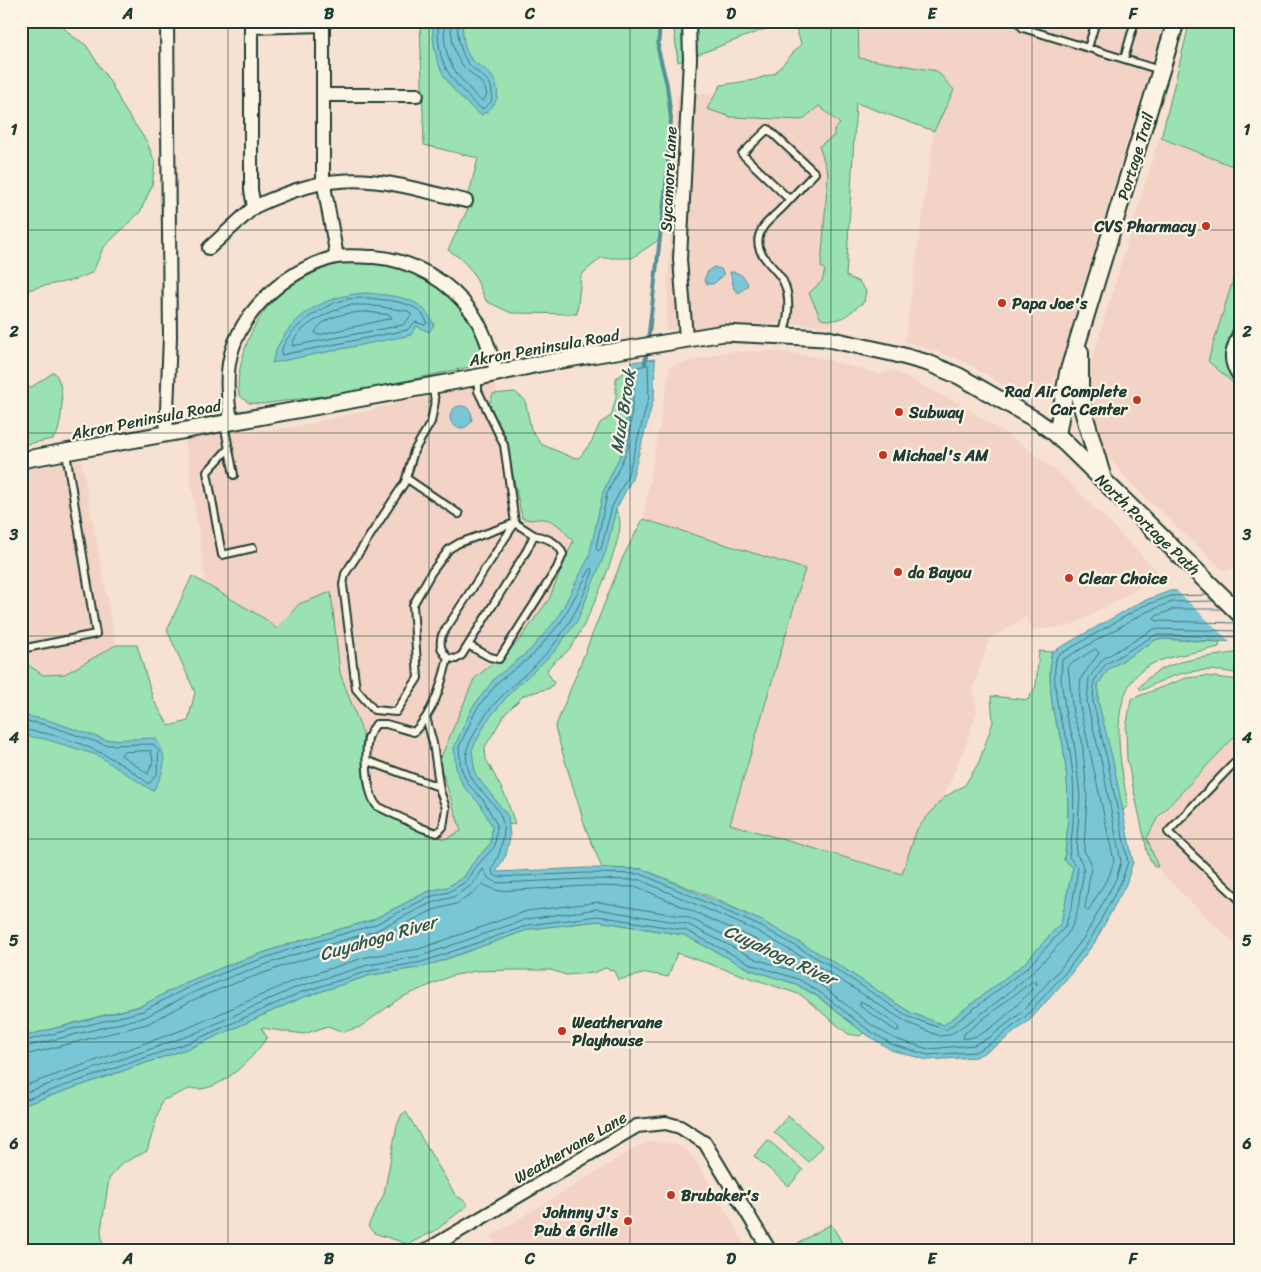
<svg xmlns="http://www.w3.org/2000/svg" width="1261" height="1272" font-family="Sriracha,sans-serif">
	<style>
		.built { fill: #f3d3c5 }
		.green { fill: #9ae2b1; stroke: #5c9072 }
		.water { fill: #79c7d6; stroke: #559095 }
		.pier { fill: #f7e1d2 }
		.lines { fill: none; stroke-linecap: round; stroke-linejoin: round }
		.shore { stroke: #437475; stroke-width: 1 }
		.stream { stroke: #559095; stroke-width: 4 }
		.service-casing { stroke: #1f3d34; stroke-width: 10 }
		.minor-casing { stroke: #1f3d34; stroke-width: 16 }
		.tertiary-casing { stroke: #1f3d34; stroke-width: 19 }
		.secondary-casing { stroke: #1f3d34; stroke-width: 20 }
		.service { stroke: #fcf5e5; stroke-width: 6 }
		.minor { stroke: #fcf5e5; stroke-width: 12 }
		.tertiary { stroke: #fcf5e5; stroke-width: 15 }
		.secondary { stroke: #fcf5e5; stroke-width: 16 }
		.grid { fill: none; stroke: #1f3d34; stroke-width: 1; stroke-opacity: 0.55 }
		.poi-dot { fill: #c8321e; stroke: #fcf5e5; stroke-width: 2 }
		.labels { text-anchor: middle; stroke-width: 4.5; stroke-linejoin: round; paint-order: stroke }
		.street-label { font-size: 16px; fill: #1f3d34; stroke: #fcf5e5 }
		.poi-label { font-size: 16px; font-weight: bold; fill: #1f3d34; stroke: #fcf5e5; text-anchor: start }
		.water-label { font-size: 18px; font-style: italic; fill: #315954; stroke: #fcf5e5 }
		.neatline { fill: none; stroke: #1f3d34; stroke-width: 2 }
		.grid-label { font-size: 16px; text-anchor: middle; font-weight: bold; fill: #1f3d34 }
	</style>
	<rect width="100%" height="100%" fill="#f7e1d2"/>
	<filter id="ink" filterUnits="userSpaceOnUse"><feTurbulence type="fractalNoise" baseFrequency=".02" numOctaves="2"/><feDisplacementMap in="SourceGraphic" scale="10" xChannelSelector="R" yChannelSelector="G"/><feConvolveMatrix kernelMatrix="1 2 1 2 8 2 1 2 1" color-interpolation-filters="sRGB"/></filter>
	<g filter="url(#ink)">
		<path class="built" d="M858 21H1164L1058 370 1051 385 1043 392 1030 397 1018 393 961 360 905 341 934 131 954 90 937 71 859 58Z
			M848 92 831 326 775 323 666 330 677 94Z
			M1159 138 1240 169V567L1224 571 1131 484 1099 446 1085 411V383Z
			M771 351 813 356 880 374 893 371 960 404 1023 445 1065 478 1162 576 1070 626 1033 630 1025 617 989 640 973 688 977 711 966 745 943 798 917 829 902 874 730 824 805 569 643 519 670 366 726 352Z
			M494 382 513 438 587 537 449 754 462 826 461 846 421 836 325 792 309 600 299 604 277 629 265 619 206 585 185 437 294 427Z
			M81 460 116 645 65 674 43 675 21 660V470Z
			M1240 731V949L1162 874 1155 862 1147 838 1158 817Z
			M652 1141 678 1145 687 1150 698 1164 749 1251H499L491 1236 639 1146Z"/>
		<path class="green" d="M21 21H57L72 36 86 45 112 85 123 107 147 142 155 162 152 186 140 212 103 248 93 272C71 285 44 282 21 293Z
			M420 21H660L658 49 667 85 671 119 660 239 632 258H601L581 275 577 314 511 313 486 301 473 272 460 258 448 250 474 196 469 194 478 158 424 145Z
			M673 21H786L678 62Z
			M794 21H858L859 58 937 71 954 90 934 131 856 103 846 276 859 282 866 291 864 302C847 314 843 323 821 319L809 293 822 281 825 270 821 267 828 173 819 146 834 136V130L840 124 819 106 802 120 731 117 707 109 721 85 754 80 775 73 801 44Z
			M1190 21H1240V169L1161 138Z
			M1240 257V389L1208 361Z
			M342 262 388 263 425 276 452 296 469 313 485 353 474 366 358 391 262 404 249 403 239 395C237 382 239 372 242 360 254 306 292 278 342 262Z
			M54 372C66 386 62 418 57 434L53 439 21 445V385L30 388Z
			M625 372 630 374 624 447 607 494C611 502 620 514 620 522 622 544 585 629 571 647 564 657 552 660 547 671L554 683 550 688 524 695 505 714 485 747 486 759 506 797 515 824 492 826 491 843 472 864 464 877 447 887 427 892 372 920 289 944 231 964 187 982 143 1005 21 1037V660L43 675 65 674 116 645H137L153 699 169 726 188 721 195 692 167 630 192 576 265 619 277 629 299 604 331 592 340 673 363 734V762L371 802C393 821 416 831 445 839L461 831 439 762 474 679 518 642 549 599 573 541C565 532 557 521 545 519 535 518 533 522 522 518L505 435 489 404 493 394 515 392 525 400 531 429 541 444 571 457 579 458 592 441 600 423 611 416 616 398V378Z
			M643 519 805 569 730 824 902 874 917 829 943 798 965 785 979 762 993 722 991 696 1028 700 1036 686 1039 651 1052 652C1048 669 1051 703 1055 720 1058 729 1062 737 1063 746 1069 784 1070 822 1064 860L1073 867 1061 923 1025 963 944 1025 911 1013 834 962 753 917 709 896 642 869 602 868 586 829 555 728 623 557Z
			M1157 639 1220 642 1219 647C1200 652 1178 654 1159 661 1102 681 1120 761 1128 805L1123 811 1098 701V684L1109 669Z
			M1240 652V674C1203 666 1177 671 1145 689L1141 690 1139 688C1160 658 1207 658 1240 652Z
			M1206 676 1240 680V731L1158 817 1147 838 1158 867H1154L1148 855 1127 759 1126 729 1131 699 1186 678Z
			M598 921 684 935 751 970 796 984 818 997 864 1033 860 1036 848 1034 801 995 677 953 668 977 647 973 618 980 614 971 606 968 593 973 566 975 551 970H510L476 971 451 976 400 998 360 1027 343 1032 328 1026 304 1034 261 1028 267 1037C255 1056 228 1083 206 1088 201 1090 195 1088 190 1089 181 1091 173 1098 162 1100L147 1151 121 1164 109 1179 101 1230 103 1251H21V1106L195 1046 301 998 371 975 424 967 530 929Z
			M406 1112 456 1196 462 1199 468 1205 435 1231 408 1244 374 1233 368 1226 384 1194 397 1125 402 1114Z
			M788 1116 823 1146 809 1162 774 1132Z
			M768 1140 803 1170 789 1186 754 1156Z
			M831 1224 847 1251H803L798 1243Z"/>
		<path class="water" d="M433 21H462C463 34 463 49 471 59 476 65 485 68 490 74 503 90 499 106 481 115 447 89 431 65 433 21Z
			M713 267 721 269 724 275 713 284H707L704 280 708 271Z
			M730 272C738 271 746 277 748 285L739 293 734 289Z
			M368 293C397 297 421 295 434 325L429 332 416 326 411 335 272 363C283 318 325 294 368 293Z
			M655 359 654 397 632 479 616 509 606 551 577 621 554 652 510 693 486 722 472 750 475 774 508 816 510 837 506 855 496 872 587 868 642 869 762 921 834 962 911 1013 944 1025 1025 963 1061 923 1073 867 1064 860C1070 822 1069 784 1063 746 1062 737 1058 729 1055 720 1051 703 1048 669 1052 652L1141 602 1170 591 1240 589V642L1157 639 1109 669 1098 684V701L1113 761 1133 862 1126 884 1095 942 1069 976 1029 1021 996 1046 976 1057 927 1060 891 1050 864 1033 819 997 796 984 751 970 684 935 598 921 530 929 424 967 371 975 301 998 195 1046 21 1106V1037L141 1006 187 982 231 964 289 944 372 920 427 892 447 887 464 877 472 864 491 843 492 826 480 804 464 787 456 770 454 747 472 708 495 678 529 651 557 619 589 557 603 492 624 447 631 362Z
			M450 417a11 11 0 1 1 22 0a11 11 0 1 1-22 0Z
			M21 715 48 720 106 740 155 738C170 757 164 772 153 791L97 755 45 739 21 735Z"/>
		<path class="pier" d="M1240 587V644H1232L1174 588Z"/>
		<g class="lines">
			<path class="shore" d="M438 21C438 55 441 68 465 93 470 99 476 106 483 109L491 102C497 76 476 77 466 60 459 48 458 35 457 21
				M444 21C444 52 447 65 469 88 473 93 478 99 483 101L487 94C483 80 473 76 464 67 453 56 451 36 451 21
				M368 298C387 301 421 300 427 323L425 325 415 322 407 330 281 355C283 330 325 303 348 299 354 298 362 298 368 298Z
				M349 305H368L408 311 412 315 403 325 292 346C294 327 333 310 349 305Z
				M368 312 390 315 392 318 318 335 315 333C322 315 351 312 368 312Z
				M648 365 649 396 636 446 627 477 612 507 601 549 598 551 596 548 607 494 628 448 636 368Z
				M1221 609H1174L1156 616 1154 619 1157 621 1237 623
				M1096 649 1099 653 1081 678 1079 702 1114 861 1109 876 1088 911 1085 908 1091 868 1090 860 1084 851 1087 795 1082 740 1073 714 1068 666Z
				M21 720 47 725 105 745 153 744 159 751 157 774 149 784C114 755 66 733 21 730
				M151 751 153 761 148 774 121 755 123 752Z
				M1033 981H1036L1037 984C1023 999 985 1042 963 1038L964 1034Z
				M863 1002 898 1026 899 1030 896 1031 860 1006V1003Z
				M21 1042 143 1011 189 987 233 969 291 949 374 925 429 897 449 892 467 881 476 867 495 846 497 825 484 801 468 784 461 768 459 747 476 710 499 681 533 655 561 622 591 568 593 571C583 599 570 625 551 648 526 678 494 695 475 732 473 737 468 744 467 750 460 803 531 796 492 869L493 874 498 877 587 873 641 874 760 926 831 966 909 1017 946 1030 1028 967 1065 927 1072 906 1078 868 1069 857C1075 820 1076 779 1068 742 1066 733 1061 725 1060 717 1056 700 1052 672 1057 656L1143 606 1171 596 1207 595
				M21 1048 145 1017 192 993 235 975 293 955 375 931 431 903 453 897 472 885 483 869 489 879 498 883 587 879 640 880 757 931 828 972 906 1022 940 1036 949 1035C985 1014 1047 965 1070 930 1077 919 1079 902 1081 889 1083 873 1087 868 1076 854L1080 796 1074 741 1066 716 1061 679 1062 660 1146 612 1172 602 1213 601
				M21 1056 147 1024 195 999 238 982 295 962 380 937 433 910 456 904 474 893 482 884 498 891 587 886 638 887 753 938 784 956 781 959 759 952 687 917 599 902 527 911 419 949 366 957 295 980 188 1028 21 1087
				M21 1094 191 1035 297 987 368 965 421 956 527 919 597 909 687 924 756 959 800 973 825 988 870 1024 895 1039 928 1049 974 1045 990 1037 1021 1013 1060 969 1085 936 1116 879 1121 862 1102 764 1087 703 1089 678 1103 659 1154 629 1240 631
				M21 1101 193 1041 299 993 369 971 422 962 529 925 598 916 685 930 753 965 798 979 821 993 867 1029 893 1045 928 1055 975 1052 993 1042 1025 1017 1065 973 1090 940 1121 882 1128 862 1108 763 1093 702 1094 681 1106 664 1155 635 1240 637"/>
			<path class="stream" d="M648 341 667 177 671 119 667 85 658 49 660 21
				M645 364 647 348"/>
			<defs>
				<path id="service" d="M1017 21 1023 28 1160 70
					M1088 48 1096 21
					M1124 59 1135 21
					M783 334C789 320 791 296 783 281 773 263 749 252 762 229 766 222 774 216 780 210 792 198 803 185 815 173L768 129 742 154 790 200
					M432 385 435 401 431 422 414 451 405 482 345 574 343 585 356 689 374 710 396 712 418 678 413 605 431 573 449 549 459 543 515 523 442 635C439 645 441 651 448 658L456 659 462 655 527 550 534 535 515 523 504 445 478 391V378
					M224 424 234 475
					M229 448 207 472 222 555 253 548
					M406 478 459 514
					M468 645 490 657 499 659 557 568 563 554C558 542 547 538 534 535
					M21 649 96 634 66 453
					M426 717 433 743 440 791 446 808 443 827 437 833 422 828 377 806C366 793 365 754 368 738 370 733 373 728 376 724H386L414 732C434 712 441 686 448 658
					M1240 757 1168 832 1240 900
					M368 761 439 787"/>
				<path id="minor" d="M251 21V190L254 207C341 166 377 179 466 201
					M323 21V180L337 257
					M251 27 323 25
					M323 95H417
					M209 248 254 207
					M1240 331C1233 351 1226 358 1240 377
					M686 338 680 259 690 59 689 21
					M231 421C228 405 227 388 228 372 232 317 285 269 336 257 348 255 362 257 374 257 413 260 450 281 473 314 485 332 490 352 497 373
					M166 434 170 337 167 21
					M425 1251 637 1126 666 1123 680 1127 705 1143 770 1251"/>
				<path id="tertiary" d="M21 460 484 376 538 364 724 333 824 338 896 354 928 363 959 376 1036 420 1057 435"/>
				<path id="secondary" d="M1176 21 1068 373 1057 435 1240 614
					M1080 352V400L1103 479"/>
			</defs>
			<use href="#service" class="service-casing"/>
			<use href="#minor" class="minor-casing"/>
			<use href="#tertiary" class="tertiary-casing"/>
			<use href="#secondary" class="secondary-casing"/>
			<use href="#service" class="service"/>
			<use href="#minor" class="minor"/>
			<use href="#tertiary" class="tertiary"/>
			<use href="#secondary" class="secondary"/>
		</g>
	</g>
	<path class="grid" d="M228 21V1251M429 21V1251M630 21V1251M831 21V1251M1032 21V1251M21 230H1240M21 433H1240M21 636H1240M21 839H1240M21 1042H1240"/>
	<g class="poi-dot">
		<circle cx="1206" cy="226" r="5"/>
		<circle cx="1002" cy="303" r="5"/>
		<circle cx="1137" cy="400" r="5"/>
		<circle cx="899" cy="412" r="5"/>
		<circle cx="883" cy="455" r="5"/>
		<circle cx="898" cy="572" r="5"/>
		<circle cx="1069" cy="578" r="5"/>
		<circle cx="562" cy="1031" r="5"/>
		<circle cx="671" cy="1195" r="5"/>
		<circle cx="628" cy="1221" r="5"/>
	</g>
	<g class="labels">
		<g class="street-label">
			<text transform="translate(1135 156) rotate(-73)" y="6">Portage Trail</text>
			<text transform="translate(668 179) rotate(-87)" y="6">Sycamore Lane</text>
			<text transform="translate(544 347) rotate(-10)" y="6">Akron Peninsula Road</text>
			<text transform="translate(146 419) rotate(-11)" y="6">Akron Peninsula Road</text>
			<text transform="translate(1148 524) rotate(44)" y="6">North Portage Path</text>
			<text transform="translate(570 1147) rotate(-30)" y="6">Weathervane Lane</text>
		</g>
		<g class="poi-label">
			<text x="1196" y="232" text-anchor="end">CVS Pharmacy</text>
			<text x="1012" y="309">Papa Joe's</text>
			<text x="1127" y="397" text-anchor="end">Rad Air Complete<tspan x="1127" dy="18">Car Center</tspan></text>
			<text x="909" y="418">Subway</text>
			<text x="893" y="461">Michael's AM</text>
			<text x="908" y="578">da Bayou</text>
			<text x="1079" y="584">Clear Choice</text>
			<text x="572" y="1028">Weathervane<tspan x="572" dy="18">Playhouse</tspan></text>
			<text x="681" y="1201">Brubaker's</text>
			<text x="618" y="1218" text-anchor="end">Johnny J's<tspan x="618" dy="18">Pub &amp; Grille</tspan></text>
		</g>
		<g class="water-label">
			<text transform="translate(623 411) rotate(-81)" y="6">Mud Brook</text>
			<text transform="translate(378 938) rotate(-16)" y="6">Cuyahoga River</text>
			<text transform="translate(780 955) rotate(25)" y="6">Cuyahoga River</text>
		</g>
	</g>
	<rect width="1261" height="1272" fill="none" stroke="#fcf5e5" stroke-width="55"/>
	<rect x="28" y="28" width="1206" height="1216" class="neatline"/>
	<g class="grid-label">
		<text x="128" y="19">A</text>
		<text x="329" y="19">B</text>
		<text x="530" y="19">C</text>
		<text x="731" y="19">D</text>
		<text x="932" y="19">E</text>
		<text x="1133" y="19">F</text>
		<text x="14" y="135">1</text>
		<text x="1247" y="135">1</text>
		<text x="14" y="337">2</text>
		<text x="1247" y="337">2</text>
		<text x="14" y="540">3</text>
		<text x="1247" y="540">3</text>
		<text x="14" y="743">4</text>
		<text x="1247" y="743">4</text>
		<text x="14" y="946">5</text>
		<text x="1247" y="946">5</text>
		<text x="14" y="1149">6</text>
		<text x="1247" y="1149">6</text>
		<text x="128" y="1264">A</text>
		<text x="329" y="1264">B</text>
		<text x="530" y="1264">C</text>
		<text x="731" y="1264">D</text>
		<text x="932" y="1264">E</text>
		<text x="1133" y="1264">F</text>
	</g>
</svg>
